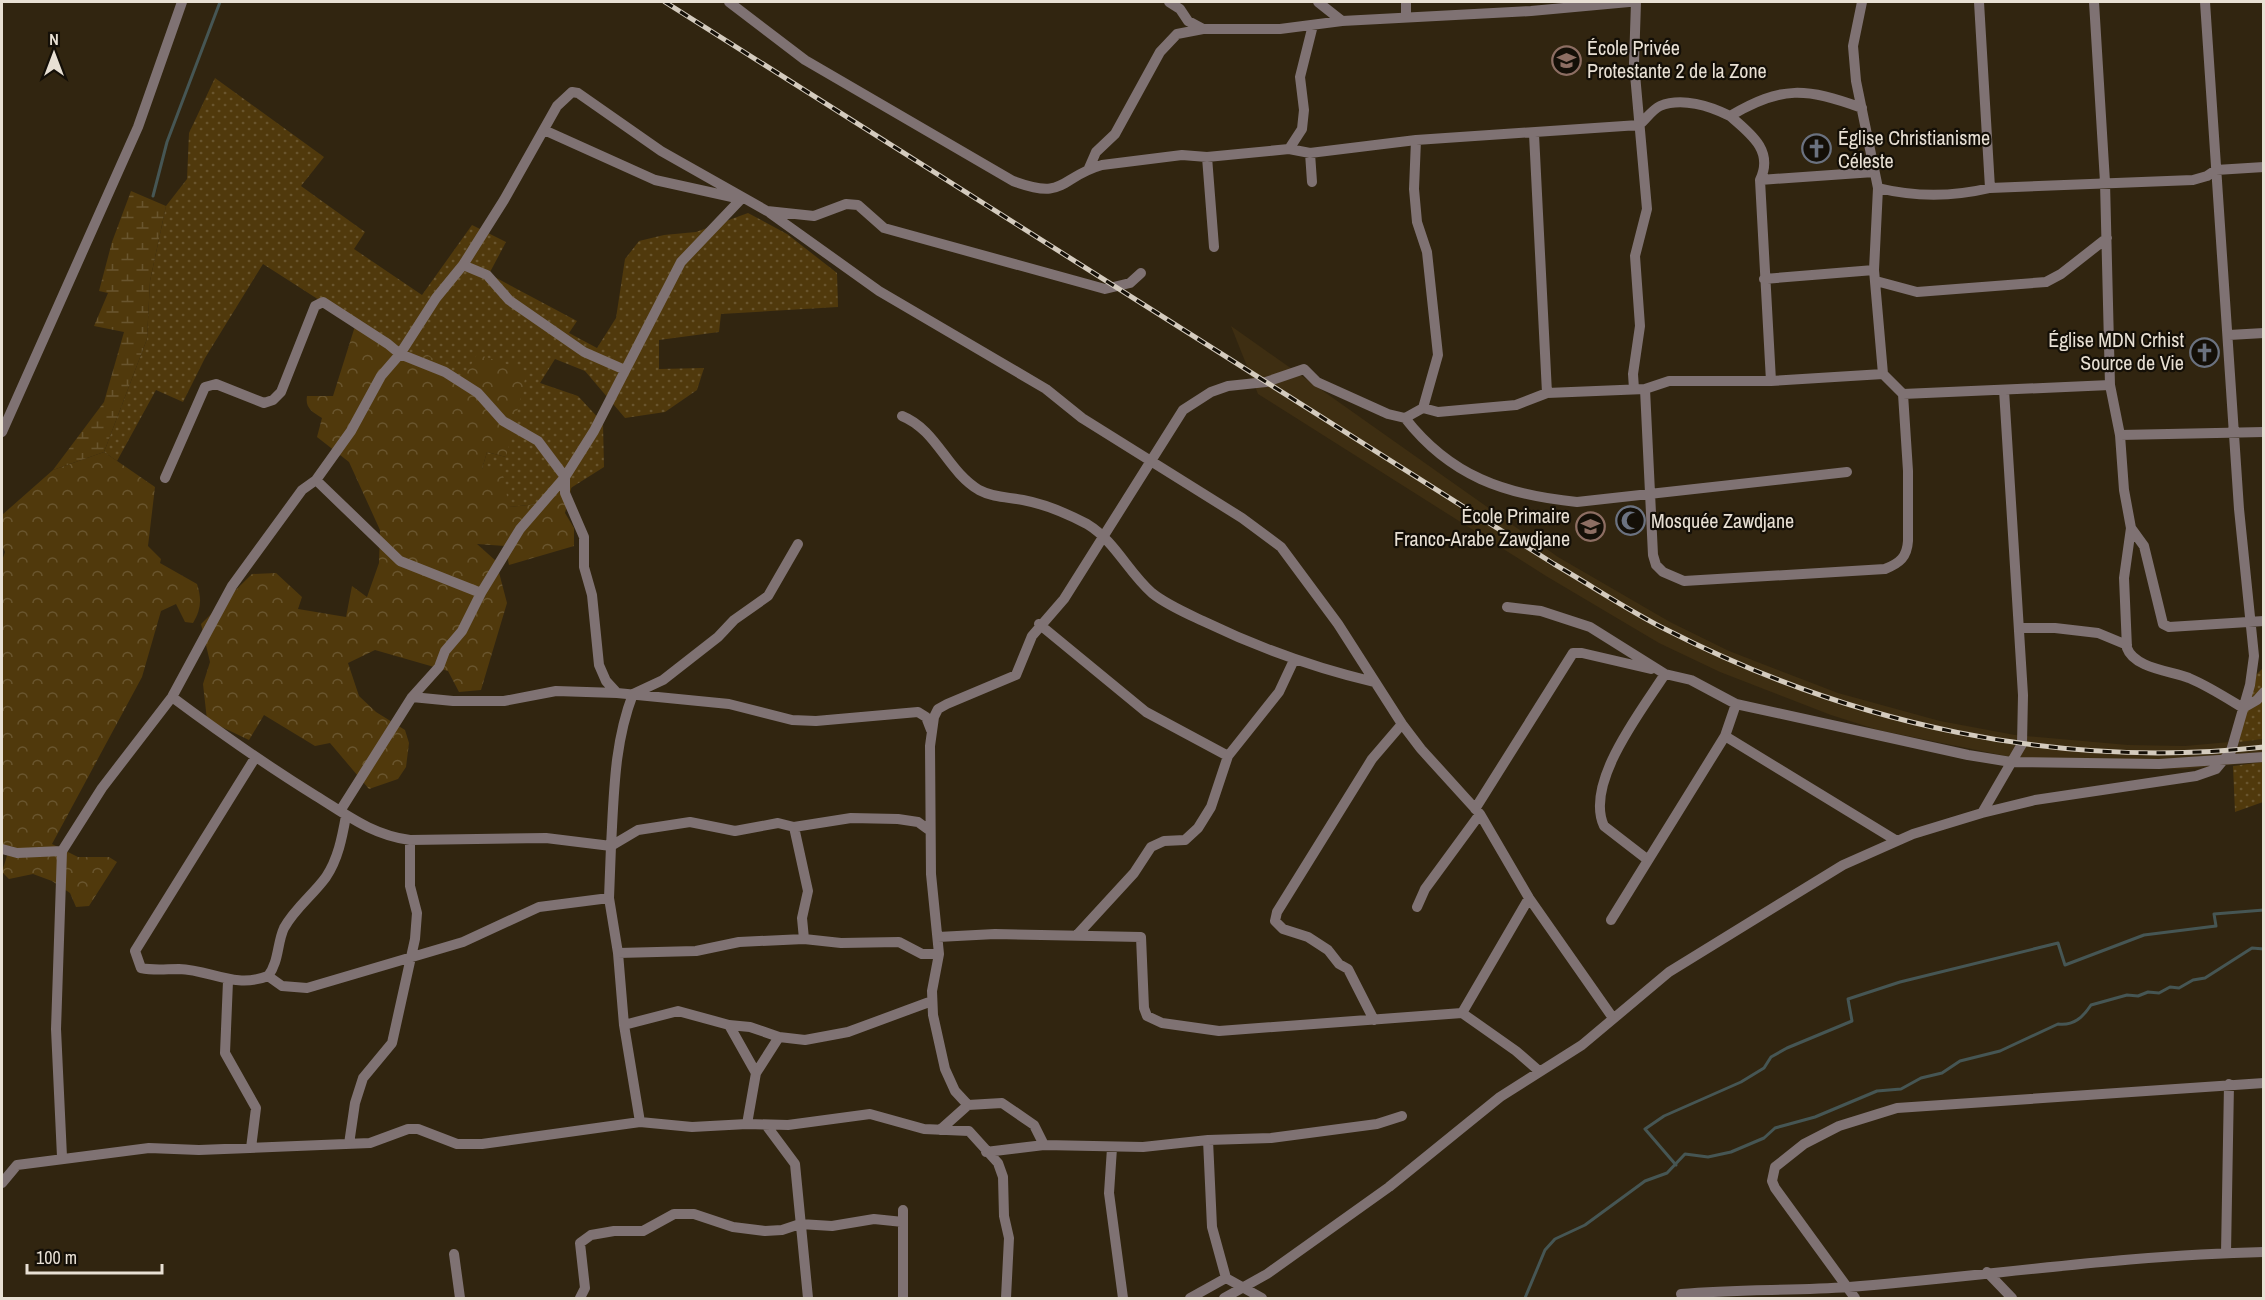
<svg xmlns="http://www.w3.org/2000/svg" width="2265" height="1300" font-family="'Archivo Narrow',sans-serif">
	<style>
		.built { fill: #3e2e12 }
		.grass { fill: url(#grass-dots) }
		.forest { fill: url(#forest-crowns) }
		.wetland { fill: url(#wetland-marsh) }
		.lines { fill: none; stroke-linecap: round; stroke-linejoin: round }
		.stream { stroke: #465654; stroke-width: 3 }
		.street { stroke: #7f7273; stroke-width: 10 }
		.rail-casing { stroke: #d4cbbe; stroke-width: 5 }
		.rail { stroke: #140f07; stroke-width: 3; stroke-dasharray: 9; stroke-linecap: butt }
		.labels { text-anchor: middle; stroke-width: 4.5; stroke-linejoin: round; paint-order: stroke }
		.poi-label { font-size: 20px; fill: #e8e0d4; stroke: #140f07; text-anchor: start }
	</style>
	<defs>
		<pattern id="grass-dots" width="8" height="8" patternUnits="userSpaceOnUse" patternTransform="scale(1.5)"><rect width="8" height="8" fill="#50390c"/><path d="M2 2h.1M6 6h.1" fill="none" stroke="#69552e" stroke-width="1.8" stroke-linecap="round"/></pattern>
		<pattern id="forest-crowns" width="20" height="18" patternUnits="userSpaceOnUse" patternTransform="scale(1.5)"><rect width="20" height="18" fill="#50390c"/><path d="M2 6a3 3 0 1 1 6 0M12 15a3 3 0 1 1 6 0" fill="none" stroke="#69552e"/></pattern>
		<pattern id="wetland-marsh" width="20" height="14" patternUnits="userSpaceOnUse" patternTransform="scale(1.5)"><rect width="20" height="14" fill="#50390c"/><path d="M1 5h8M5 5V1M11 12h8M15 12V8" fill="none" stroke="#69552e"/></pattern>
	</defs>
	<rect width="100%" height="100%" fill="#312510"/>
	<path class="built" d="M1231 326 1558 557 1670 622 1729 651 1838 693 1940 721 2015 735 2128 745 2185 746 2263 739V762L2186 769 2127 768 2011 757 1878 730 1831 715 1720 672 1659 643 1546 576 1258 394Z"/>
	<path class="grass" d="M215 78 324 157 301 186 365 232 354 249 422 295 472 225 506 242 489 274 577 321 569 333 597 348 616 318 625 259 639 241 664 235 696 232 748 213 787 234 837 273 838 307 721 314 719 332 659 340V369L704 368 697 390 665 412 625 418 585 371 555 359 540 383 578 396 603 423 604 467 547 503 509 507 482 469 487 452 506 457 463 380 405 355 263 264 205 358 183 402 156 390 117 461 104 452 147 339 150 281 166 206 187 179 189 133Z
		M2263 668V739L2231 743 2247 684Z
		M2263 762V802L2235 812 2233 766Z"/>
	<path class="forest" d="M356 323 405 355 422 351 463 379 477 354 527 371 506 457 487 452 482 469H502L509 507 547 503 572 485 565 513 574 528V546L509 565 505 546 477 544 496 561 507 603 481 690 459 692 448 671 375 650 348 663 359 696 376 712 405 730 409 743 406 767 398 779 369 789 330 743 315 746 264 715 249 740 207 720 203 684 210 662 201 624 252 574 276 573 302 597 298 609 346 617 352 586 367 597 379 563 380 530 349 462 317 437 322 418C312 412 305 408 307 396H333Z
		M104 452 155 487 148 546 161 559 160 563 197 584C202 599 201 610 193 623L185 622 176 604 161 611 142 677 52 844 78 857H109L117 862 89 906 76 907 70 893 52 881 33 874 9 879 2 872 9 849 2 847V561L5 552 2 545V515L53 470Z"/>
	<path class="wetland" d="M131 191 166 206 150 281 147 339 104 452 53 470 104 402 124 332 94 326 108 293 99 291 112 242Z"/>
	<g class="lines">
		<path class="stream" d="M153 196 167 142 220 2
			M1676 1165 1645 1129 1664 1116 1741 1082 1764 1068 1771 1057 1787 1048 1852 1021 1848 999 1900 982 2058 943 2065 965 2144 935 2216 926 2214 914 2264 910
			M1525 1298 1545 1250 1555 1239 1585 1225 1645 1181 1667 1173 1685 1154 1708 1157 1731 1152 1764 1138 1775 1128 1815 1117 1877 1091 1901 1089 1921 1078 1942 1073 1960 1061 2000 1051 2058 1024C2074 1026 2083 1017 2091 1005L2127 995 2138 996 2148 992 2159 993 2170 987 2179 988 2193 980 2205 978 2252 948 2264 949"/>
		<path class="street" d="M729 2 805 60 1013 181C1067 201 1059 177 1102 165L1182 155 1207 157 1289 149 1310 153 1416 140 1639 125C1645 120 1653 109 1660 106 1682 97 1710 106 1730 116 1782 85 1806 88 1862 108
			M1169 2 1180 9 1188 21 1203 29H1280L1342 21 1531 11 1629 2
			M1318 2 1342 21
			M1406 2V17
			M1979 2 1990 188
			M2094 2 2105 182 2110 385 2120 435 2124 490 2131 528 2124 578 2127 648C2134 668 2171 671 2189 678 2208 686 2225 697 2243 708L2257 700 2264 692
			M1730 116C1751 134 1774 151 1760 180L1771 381
			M544 130 655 180 732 197
			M1534 134 1547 393
			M1416 140 1414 189 1417 222 1427 252 1438 355 1423 408
			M1289 149 1302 129 1304 110 1300 77 1313 25
			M1310 153 1312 182
			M1207 157 1214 247
			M1089 168 1096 152 1115 134 1160 52 1177 34 1203 29
			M1760 180 1874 172
			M1878 188C1915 197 1952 197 1990 188L2193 180 2207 176 2216 170 2264 167
			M770 213 879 291 1046 389 1082 418 1242 518 1281 547 1338 624 1402 724 1421 749 1480 814 1529 898 1613 1018
			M463 265 487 275 509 300 584 352 625 370
			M1764 279 1874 270
			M1876 281 1917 292 2046 282 2061 274 2107 238
			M2229 335 2264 333
			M1634 389 1633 374 1640 326 1635 256 1647 209 1634 63 1636 2
			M1645 389 1653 555 1656 565 1663 572 1684 581 1885 569C1900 563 1907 557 1908 541V471L1903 394 1883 374 1874 270 1878 188 1856 81 1853 46 1862 2
			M1903 394 2110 385
			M902 416C937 430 947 471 979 490 994 498 1008 497 1023 500 1044 504 1068 514 1087 524 1115 541 1128 572 1152 593 1167 605 1186 613 1203 621 1259 648 1314 668 1374 682
			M1405 418C1450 476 1505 495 1577 502L1847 472
			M2 432 138 127 182 2
			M2120 435 2264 432
			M165 478 205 387 216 384 264 403 273 400 281 392 315 306 323 302 388 344 400 354 445 372 478 393 503 421 538 441 565 477 520 529 481 593
			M316 480 400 561 481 593 462 631 445 651 439 667 412 697 340 811
			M2131 528 2144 546 2163 624 2169 627 2264 621
			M1507 607 1541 611 1590 627 1665 674 1691 680 1736 704 1968 755 2011 762 2159 764 2264 757
			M1039 624 1146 712 1228 756
			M2019 628H2055L2098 633 2127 645
			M617 693 606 681 599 665 592 595 584 567V537L565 493V477L594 431 681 262 742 198
			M172 697C219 732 266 765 316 796 347 815 372 835 410 840L546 838 611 846 609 898 618 953 624 1025 678 1011 729 1025 750 1027 779 1037 805 1040 848 1032 932 1001
			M412 697 453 701H504L556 691 617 693 729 704 792 720 816 721 918 712 926 717 931 730
			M1725 736 1897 841
			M255 758 135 951 141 968C155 971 166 969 179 969 211 970 235 989 268 976 279 962 277 943 284 928 295 908 313 895 326 877 338 859 342 838 346 816
			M1475 809 1573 653H1582L1651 669
			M1982 813 2022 744 2023 695 2004 390
			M794 827 808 891 802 918 804 939
			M611 846C614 794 614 743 633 694L663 680 718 637 734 620 768 596 798 544
			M611 846 638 830 690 822 735 831 778 823 794 827 851 818 898 819 918 822 929 830
			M2 849 17 853 62 851
			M1648 860 1604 826C1584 783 1642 710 1665 674
			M1417 907 1425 889 1480 814
			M1611 920 1725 736 1736 704
			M1077 935 1134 873 1151 847 1164 841 1185 840 1198 828 1211 807 1228 756 1279 692 1294 660
			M938 937 995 934 1141 937 1144 1008 1147 1016 1162 1023 1219 1031 1462 1013 1516 1051 1539 1071
			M618 953 696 951 739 942 804 939 841 943 899 942 922 954H939
			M268 976 282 986 307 988 463 942 539 907 609 898
			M228 981 225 1053 256 1108 251 1148
			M1462 1013 1529 898
			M1374 1020 1348 969 1339 964 1328 950 1308 937 1283 929 1275 921 1277 912 1372 759 1402 724
			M624 1025 640 1122
			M729 1025 756 1073
			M968 1105 955 1091 945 1069 933 1015 932 991 939 954 931 874 930 746 934 717 938 709 947 704 1016 675 1032 636 1064 599 1183 410 1211 392 1228 386 1266 382 1304 369 1317 382 1388 414 1405 418 1423 408 1438 412 1516 405 1547 393 1645 389 1669 381H1771L1883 374
			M747 1124 756 1073 779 1037
			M766 1125 795 1164 808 1298
			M940 1130 968 1105 1002 1103 1034 1125 1044 1145
			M1208 1140 1212 1227 1226 1278
			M349 1144 355 1103 363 1078 392 1043 415 939 417 913 410 886V840
			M1112 1148 1109 1193 1123 1298
			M986 1152 1044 1145 1143 1147 1208 1140 1271 1138 1377 1124 1402 1116
			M62 1157 56 1029 62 851 102 788 172 697 232 586 302 490 316 480 351 431 381 376 400 354 436 298 463 265 504 200 557 106 572 92 578 93 661 151 767 211 814 216 846 204 858 205 884 228 1105 289 1130 283 1141 273
			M2 1183 17 1165 149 1148 199 1150 370 1143 408 1129H418L457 1144H482L640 1122 692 1127 747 1124 788 1125 870 1114 924 1129 969 1131 998 1163 1003 1177 1004 1216 1009 1238 1006 1298
			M903 1210V1298
			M2226 1253 2229 1084
			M454 1254 460 1298
			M1987 1272 2012 1298
			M1681 1294C1737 1289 1793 1291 1849 1287 1987 1276 2125 1255 2264 1252
			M580 1298 585 1288 580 1243 591 1235 614 1231H643L674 1214H694L733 1227 765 1231 782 1230 800 1224 832 1226 874 1219 903 1222
			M1190 1298 1226 1278 1262 1298
			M1224 1298 1267 1274 1389 1187 1500 1097 1582 1045 1669 972 1843 865 1913 834 1982 813 2035 800 2196 776 2216 769 2231 751 2250 685 2254 656 2239 509 2205 2
			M1855 1298 1775 1188 1772 1181 1775 1167 1804 1144 1839 1126 1897 1108 2264 1083"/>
		<defs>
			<path id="rail" d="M665 2 1554 564C1592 586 1629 611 1667 630 1851 724 2058 770 2264 747"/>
		</defs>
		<use href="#rail" class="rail-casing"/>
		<use href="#rail" class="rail"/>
	</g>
	<defs>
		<symbol id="school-ring" viewBox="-11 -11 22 22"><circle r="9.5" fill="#140f07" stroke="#8d6e63" stroke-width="1.5"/><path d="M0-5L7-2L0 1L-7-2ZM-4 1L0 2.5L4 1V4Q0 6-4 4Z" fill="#8d6e63"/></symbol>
		<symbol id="church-ring" viewBox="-11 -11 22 22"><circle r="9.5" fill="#140f07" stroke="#6b7280" stroke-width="1.5"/><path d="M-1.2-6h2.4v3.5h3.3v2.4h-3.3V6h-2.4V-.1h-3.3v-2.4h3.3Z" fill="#6b7280"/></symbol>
		<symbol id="mosque-ring" viewBox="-11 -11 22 22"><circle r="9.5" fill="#140f07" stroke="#6b7280" stroke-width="1.5"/><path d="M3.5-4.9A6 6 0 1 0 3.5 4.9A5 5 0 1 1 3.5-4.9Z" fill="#6b7280"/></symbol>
	</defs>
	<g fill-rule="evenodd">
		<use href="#school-ring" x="1550" y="44" width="33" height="33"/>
		<use href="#church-ring" x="1800" y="132" width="33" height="33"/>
		<use href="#church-ring" x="2188" y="336" width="33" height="33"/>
		<use href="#mosque-ring" x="1614" y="504" width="33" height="33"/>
		<use href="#school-ring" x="1574" y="510" width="33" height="33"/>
	</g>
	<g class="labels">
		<g class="poi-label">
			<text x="1587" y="55">École Privée<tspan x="1587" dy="23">Protestante 2 de la Zone</tspan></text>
			<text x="1838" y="145">Église Christianisme<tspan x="1838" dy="23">Céleste</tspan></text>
			<text x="2184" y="347" text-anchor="end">Église MDN Crhist<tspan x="2184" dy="23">Source de Vie</tspan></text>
			<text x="1570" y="523" text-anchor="end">École Primaire<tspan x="1570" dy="23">Franco-Arabe Zawdjane</tspan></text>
			<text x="1651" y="528">Mosquée Zawdjane</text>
		</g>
	</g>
	<rect width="2265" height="1300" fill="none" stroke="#e8e0d4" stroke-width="6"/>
	<g transform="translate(54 54)" stroke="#140f07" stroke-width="4.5" paint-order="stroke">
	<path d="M0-4.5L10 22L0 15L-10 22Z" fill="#e8e0d4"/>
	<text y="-9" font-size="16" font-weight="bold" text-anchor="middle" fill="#e8e0d4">N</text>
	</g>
	<path d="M27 1264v9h135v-9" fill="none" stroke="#e8e0d4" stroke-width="3"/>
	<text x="36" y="1264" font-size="18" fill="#e8e0d4" stroke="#140f07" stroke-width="4.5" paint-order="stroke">100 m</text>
</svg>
